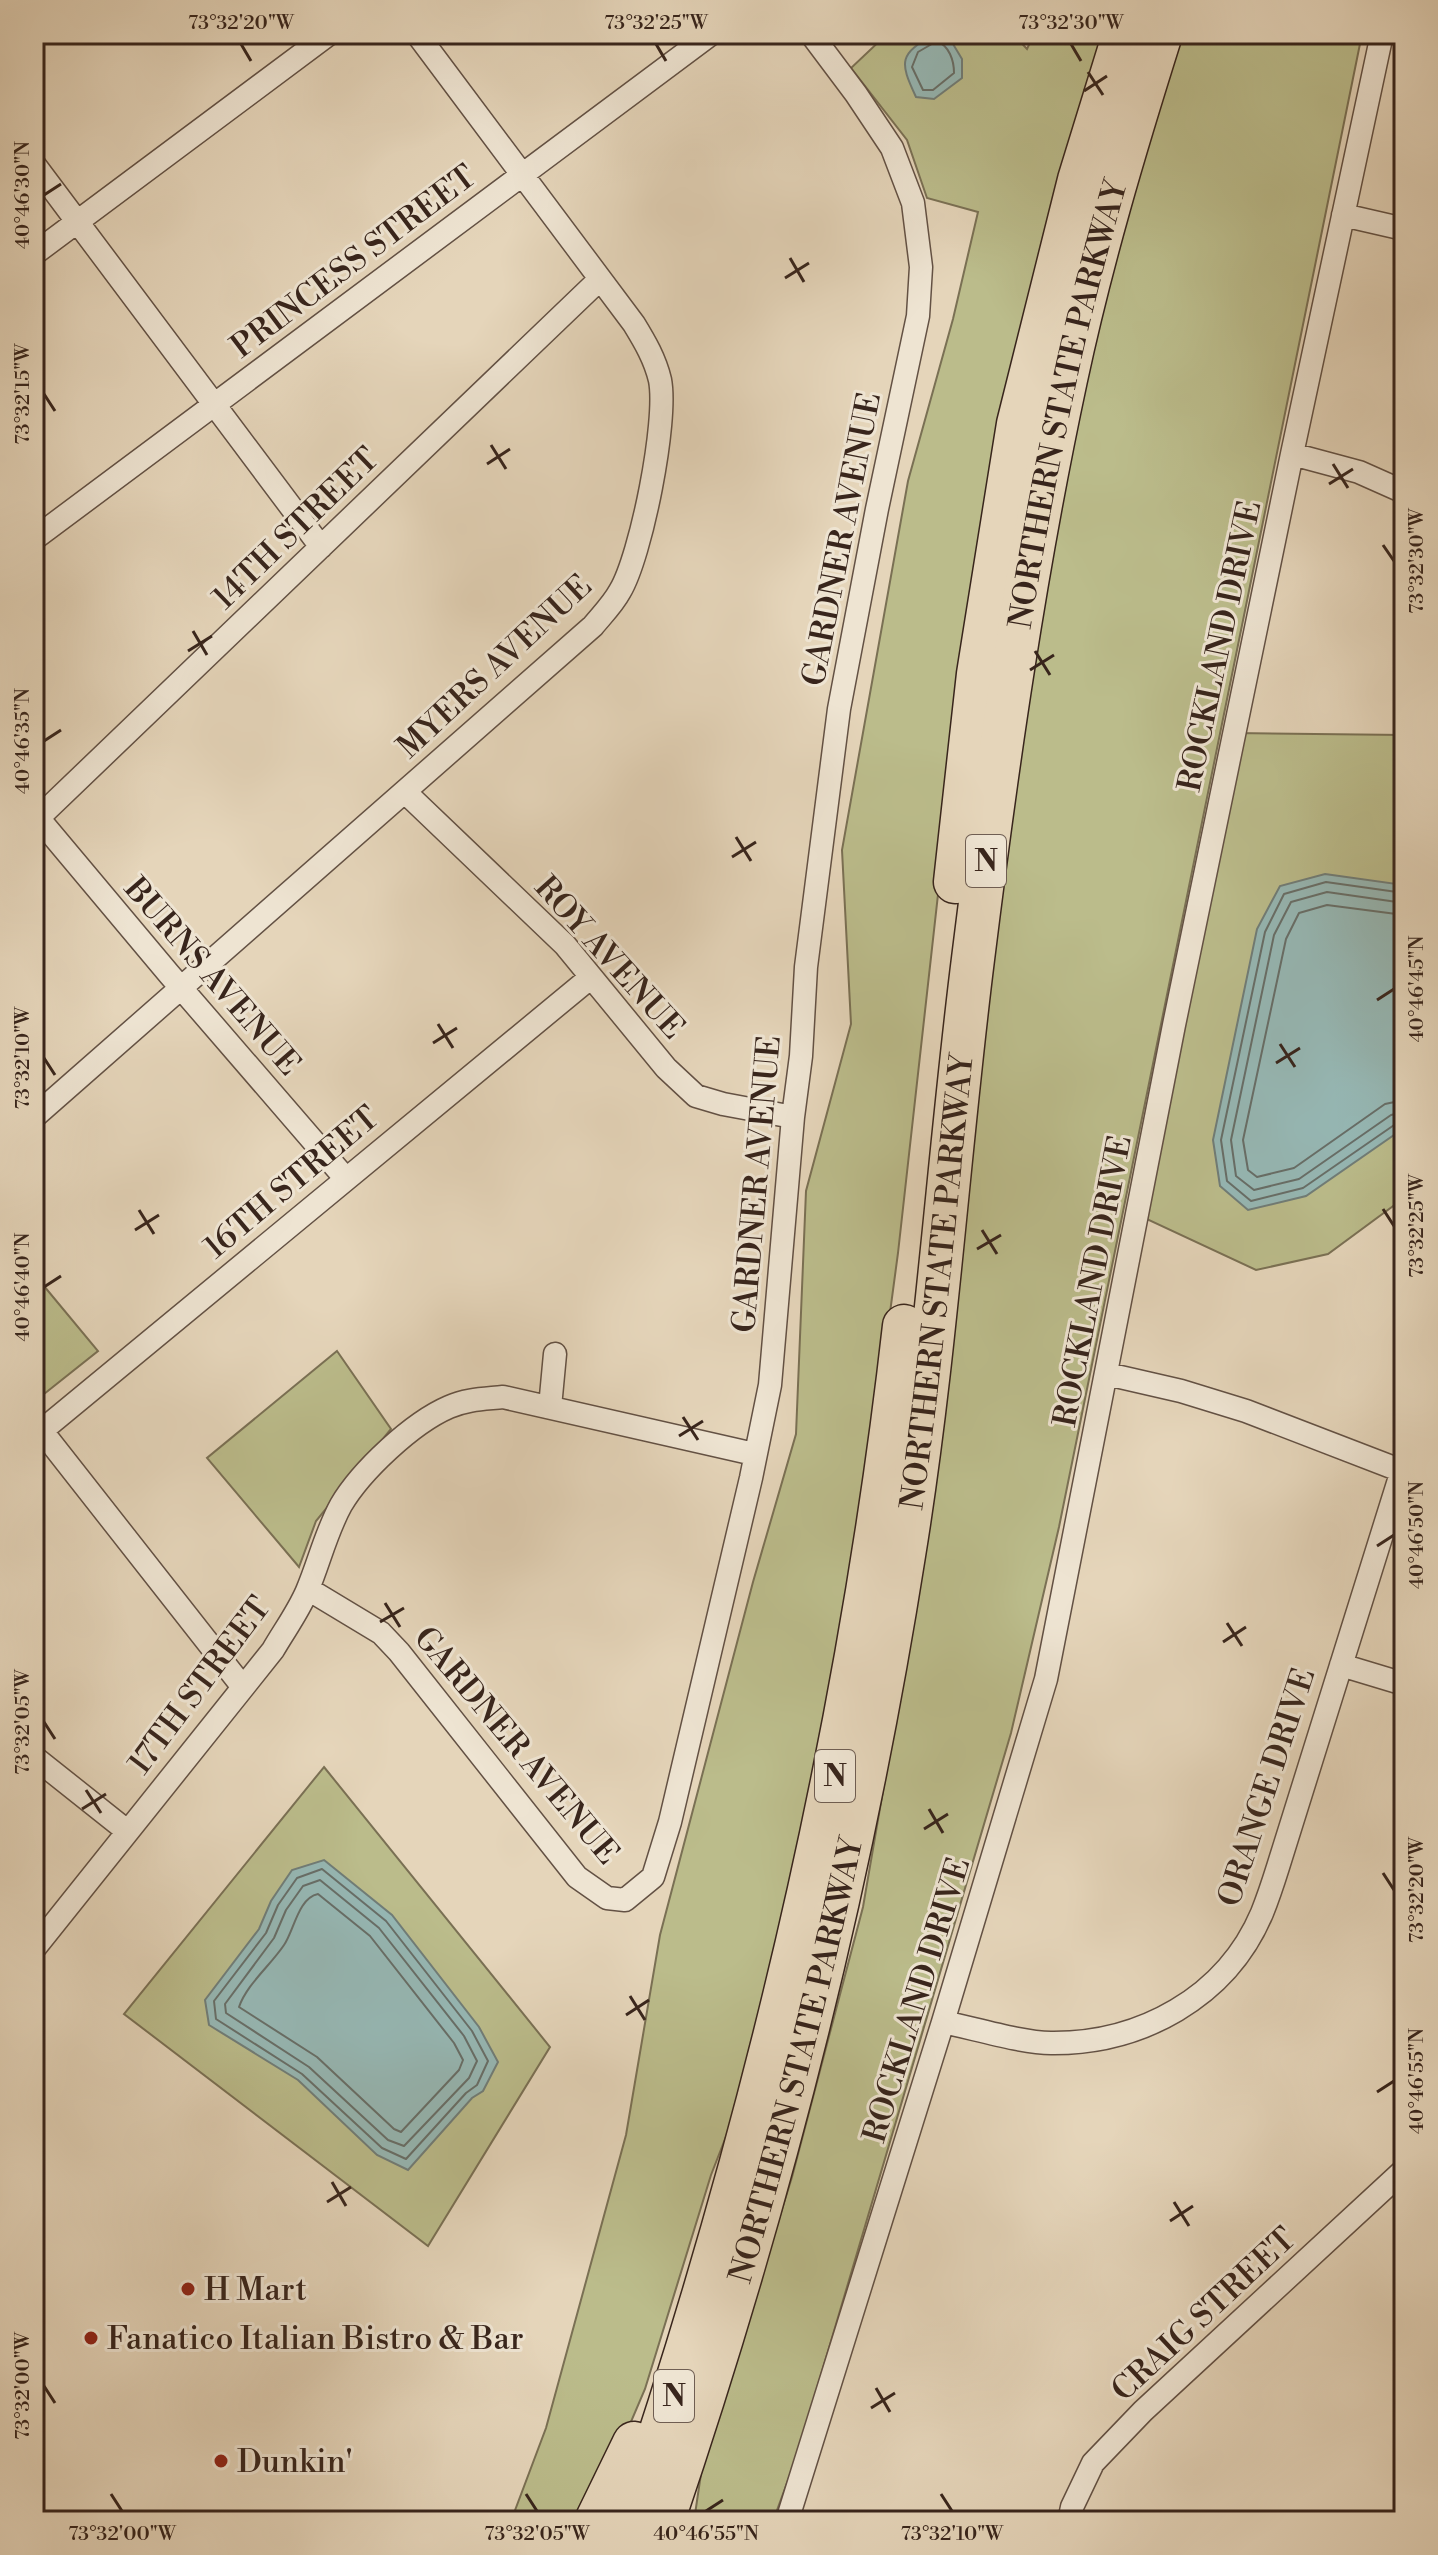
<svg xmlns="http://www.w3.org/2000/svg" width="1438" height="2555" font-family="'Libre Bodoni',serif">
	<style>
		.green { fill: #bbbc8b; stroke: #7a7054; stroke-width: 2 }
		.water { fill: #96b8b5; stroke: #707d78; stroke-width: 2 }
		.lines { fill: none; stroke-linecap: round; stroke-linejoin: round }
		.shore { stroke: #676e68; stroke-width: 2 }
		.minor-casing { stroke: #635144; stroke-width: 25 }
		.motorway-casing { stroke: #38251c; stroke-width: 45 }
		.minor { stroke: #eee4d2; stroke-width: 22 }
		.motorway { stroke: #e5d5ba; stroke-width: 42 }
		.ticks { fill: none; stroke: #38251c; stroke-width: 3 }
		.poi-dot { fill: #8f2418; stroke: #eee4d2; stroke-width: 3 }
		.labels { text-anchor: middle; stroke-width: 6; stroke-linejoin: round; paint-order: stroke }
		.shield { fill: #eee4d2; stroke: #6f5e53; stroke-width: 2 }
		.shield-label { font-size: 30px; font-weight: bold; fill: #38251c }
		.street-label { font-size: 32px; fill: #38251c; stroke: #eee4d2 }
		.poi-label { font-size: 32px; fill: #38251c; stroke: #eee4d2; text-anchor: start }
		.neatline { fill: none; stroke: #38251c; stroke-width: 3 }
		.ticks-label { font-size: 20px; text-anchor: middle; fill: #38251c }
	</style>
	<rect width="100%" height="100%" fill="#e5d5ba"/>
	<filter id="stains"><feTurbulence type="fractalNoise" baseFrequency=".0025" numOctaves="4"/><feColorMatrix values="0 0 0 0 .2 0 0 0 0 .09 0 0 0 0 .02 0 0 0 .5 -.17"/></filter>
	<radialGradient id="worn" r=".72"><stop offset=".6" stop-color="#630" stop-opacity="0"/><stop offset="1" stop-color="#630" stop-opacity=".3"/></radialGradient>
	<path class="green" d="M887 34H1013L1027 49 1034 34H1115L950 787 898 1253 873 1439 804 1836 734 2116 711 2175 645 2389 604 2485 584 2521H511L546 2428 626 2135 660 1935 753 1582 796 1434 806 1191 851 1024 842 850 908 481 953 319 978 212 927 198 907 140 851 68Z
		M1174 34H1362L1059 1527 1011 1733 797 2456 773 2521H694L702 2467 792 2177 863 1907 895 1721 1004 800 1091 316Z
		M1234 733 1404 735V1198L1328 1254 1256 1270 1138 1215Z
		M34 1274 98 1351 34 1402Z
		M337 1351 391 1429 316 1521 299 1567 207 1458Z
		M324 1767 550 2047 428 2246 124 2014Z"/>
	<path class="water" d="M935 34 950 39 962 59V78L934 99 916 97C899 61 899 54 935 34Z
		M1325 874 1404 885V1128L1306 1196 1248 1210 1220 1186 1213 1140 1257 929 1280 886Z
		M324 1860 392 1915 479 2027 498 2062 483 2091 472 2098 408 2170 377 2155 298 2080 209 2025 205 2000 259 1929 271 1901 292 1870Z"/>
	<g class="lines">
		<path class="shore" d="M937 41C949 46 954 60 954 73L933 90H923L912 67 918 52Z
			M1404 893 1326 882 1284 894 1265 932 1221 1140 1227 1181 1251 1201 1303 1188 1397 1123 1404 1122
			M1404 903 1327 892 1291 902 1274 935 1231 1140 1236 1176 1254 1190 1299 1179 1391 1115 1404 1112
			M1404 915 1327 905 1299 913 1286 939 1243 1140 1248 1170 1257 1177 1294 1168 1385 1104 1404 1100
			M322 1869 386 1921 472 2031 488 2061 477 2085 466 2093 406 2159 382 2148 302 2074 216 2019 214 2001 266 1933 278 1905 297 1878Z
			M320 1880 379 1928 464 2036 477 2061 469 2078 404 2146 388 2140 309 2067 226 2013 225 2004 274 1938 286 1910 303 1886Z
			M318 1894 370 1936 454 2043 463 2060 459 2070 401 2132 394 2129 317 2057 239 2007C247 1984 270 1966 284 1945 294 1931 298 1898 318 1894Z"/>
		<defs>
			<path id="minor" d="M34 164 321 547
				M1343 215 1404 229
				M34 254 329 34
				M1292 454 1359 472 1404 492
				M34 539 711 34
				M405 792 565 945 666 1068 696 1096 723 1104 793 1117
				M34 813 169 974 346 1179
				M34 822 599 280
				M34 1117 593 626C602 615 613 604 620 591 641 556 668 421 660 380 655 359 645 342 634 324L417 34
				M1107 1374 1181 1391 1246 1411 1402 1471
				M550 1407 555 1354
				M41 1430 242 1686
				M34 1437 590 978
				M308 1589 381 1633 399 1652 577 1877 607 1898 625 1900 653 1877 670 1822 751 1478 770 1385 793 1117 801 1056 806 967 839 709 877 509 918 316 921 267 913 203 892 148 856 94 811 34
				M1341 1665 1404 1684
				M34 1757 127 1831
				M34 1949 273 1650C284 1631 298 1612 307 1591 319 1563 326 1532 341 1505 361 1471 412 1423 449 1407 467 1399 485 1399 503 1397L754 1454
				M943 2022C973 2028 1022 2043 1051 2043 1140 2044 1226 1998 1262 1913 1268 1898 1273 1883 1278 1867L1404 1464
				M787 2521 943 2022 1046 1679 1174 1025 1292 454 1382 34
				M1069 2521 1072 2507 1093 2463 1143 2411 1404 2170"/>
			<g id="motorway">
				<path d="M955 882 978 674 1018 424 1079 180 1124 34"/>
				<path d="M596 2521 634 2443"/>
				<path d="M631 2521C763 2132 858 1734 904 1326"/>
				<path id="s1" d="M663 2521C770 2206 852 1884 904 1555 936 1358 948 1158 973 959 997 765 1025 570 1066 379 1091 262 1125 148 1161 34"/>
			</g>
		</defs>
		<use href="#minor" class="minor-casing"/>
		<use href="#motorway" class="motorway-casing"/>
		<use href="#minor" class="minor"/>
		<use href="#motorway" class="motorway"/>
	</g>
	<path class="ticks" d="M241 44 251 61M656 44 666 61M1071 44 1081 61M1088 72 1103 95M1084 91 1107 76M44 195 61 184M790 258 804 282M785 278 809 263M44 394 55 411M491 445 506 469M487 464 510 449M1333 464 1348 488M1329 484 1353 469M1383 545 1394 561M193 631 207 655M188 651 212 636M1035 651 1050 675M1030 670 1054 655M44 741 61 730M736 837 751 861M732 857 756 842M1377 1000 1394 989M438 1024 453 1048M433 1043 457 1028M1280 1044 1295 1067M44 1058 55 1075M1276 1063 1300 1048M1383 1209 1394 1226M139 1210 154 1234M135 1230 159 1215M982 1230 997 1254M977 1249 1001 1235M44 1287 61 1276M683 1417 698 1440M679 1436 703 1421M1377 1546 1394 1535M385 1603 400 1627M380 1622 404 1608M1227 1623 1242 1646M1223 1642 1246 1627M44 1722 55 1739M86 1790 101 1813M82 1809 106 1794M929 1809 943 1833M924 1829 948 1814M1383 1873 1394 1890M630 1996 645 2020M626 2015 649 2000M1377 2092 1394 2081M332 2182 346 2206M327 2202 351 2187M1174 2202 1189 2226M1170 2221 1193 2206M44 2386 55 2403M876 2388 890 2412M871 2408 895 2393M111 2494 122 2511M526 2494 537 2511M941 2494 952 2511M706 2511 723 2500"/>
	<g class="poi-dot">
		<circle cx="188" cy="2289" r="8"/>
		<circle cx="91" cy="2338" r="8"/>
		<circle cx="221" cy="2461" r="8"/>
	</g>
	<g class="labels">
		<g class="shield">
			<rect x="966" y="835" width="40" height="52" rx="6"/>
			<rect x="815" y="1750" width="40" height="52" rx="6"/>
			<rect x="654" y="2370" width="40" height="52" rx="6"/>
		</g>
		<g class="shield-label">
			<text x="986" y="871">N</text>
			<text x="835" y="1786">N</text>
			<text x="674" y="2406">N</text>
		</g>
		<g class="street-label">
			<text transform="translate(353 261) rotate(-37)" y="11">PRINCESS STREET</text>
			<text dy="11" stroke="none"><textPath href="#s1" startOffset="2160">NORTHERN STATE PARKWAY</textPath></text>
			<text transform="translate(295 528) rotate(-44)" y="11">14TH STREET</text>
			<text transform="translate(841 539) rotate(-79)" y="11">GARDNER AVENUE</text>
			<text transform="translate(1219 646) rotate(-78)" y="11">ROCKLAND DRIVE</text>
			<text transform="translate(494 666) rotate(-43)" y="11">MYERS AVENUE</text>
			<text transform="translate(610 957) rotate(48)" y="11">ROY AVENUE</text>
			<text transform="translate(213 976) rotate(49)" y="11">BURNS AVENUE</text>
			<text transform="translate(291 1182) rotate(-40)" y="11">16TH STREET</text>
			<text transform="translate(756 1184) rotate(-85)" y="11">GARDNER AVENUE</text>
			<text transform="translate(1092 1281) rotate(-79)" y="11">ROCKLAND DRIVE</text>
			<text dy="11" stroke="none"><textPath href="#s1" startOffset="1272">NORTHERN STATE PARKWAY</textPath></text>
			<text transform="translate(199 1685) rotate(-53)" y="11">17TH STREET</text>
			<text transform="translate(517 1745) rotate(50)" y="11">GARDNER AVENUE</text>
			<text transform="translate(1266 1787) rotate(-72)" y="11">ORANGE DRIVE</text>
			<text transform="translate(916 2000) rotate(-73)" y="11">ROCKLAND DRIVE</text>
			<text dy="11" stroke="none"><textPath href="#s1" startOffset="480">NORTHERN STATE PARKWAY</textPath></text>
			<text transform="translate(1203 2314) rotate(-43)" y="11">CRAIG STREET</text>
		</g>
		<g class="poi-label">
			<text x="204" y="2300">H Mart</text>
			<text x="107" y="2349">Fanatico Italian Bistro &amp; Bar</text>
			<text x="237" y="2472">Dunkin'</text>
		</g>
	</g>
	<rect width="1438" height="2555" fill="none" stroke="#e5d5ba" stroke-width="88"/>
	<rect x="44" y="44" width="1350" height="2467" class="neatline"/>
	<g class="ticks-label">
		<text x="241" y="29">73°32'20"W</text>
		<text x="656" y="29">73°32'25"W</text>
		<text x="1071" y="29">73°32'30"W</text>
		<text transform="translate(22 195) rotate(-90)" y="7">40°46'30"N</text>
		<text transform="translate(22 394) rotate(-90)" y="7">73°32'15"W</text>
		<text transform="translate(1416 561) rotate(-90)" y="7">73°32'30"W</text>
		<text transform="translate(22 741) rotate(-90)" y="7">40°46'35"N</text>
		<text transform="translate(1416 989) rotate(-90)" y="7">40°46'45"N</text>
		<text transform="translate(22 1058) rotate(-90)" y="7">73°32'10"W</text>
		<text transform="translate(1416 1226) rotate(-90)" y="7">73°32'25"W</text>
		<text transform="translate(22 1287) rotate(-90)" y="7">40°46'40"N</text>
		<text transform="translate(1416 1535) rotate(-90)" y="7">40°46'50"N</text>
		<text transform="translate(22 1722) rotate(-90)" y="7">73°32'05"W</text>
		<text transform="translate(1416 1890) rotate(-90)" y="7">73°32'20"W</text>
		<text transform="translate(1416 2081) rotate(-90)" y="7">40°46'55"N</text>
		<text transform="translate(22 2386) rotate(-90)" y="7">73°32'00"W</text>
		<text x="122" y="2540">73°32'00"W</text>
		<text x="537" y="2540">73°32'05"W</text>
		<text x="706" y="2540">40°46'55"N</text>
		<text x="952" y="2540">73°32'10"W</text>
	</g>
	<rect width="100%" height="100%" filter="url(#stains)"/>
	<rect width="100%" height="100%" fill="url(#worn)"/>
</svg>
